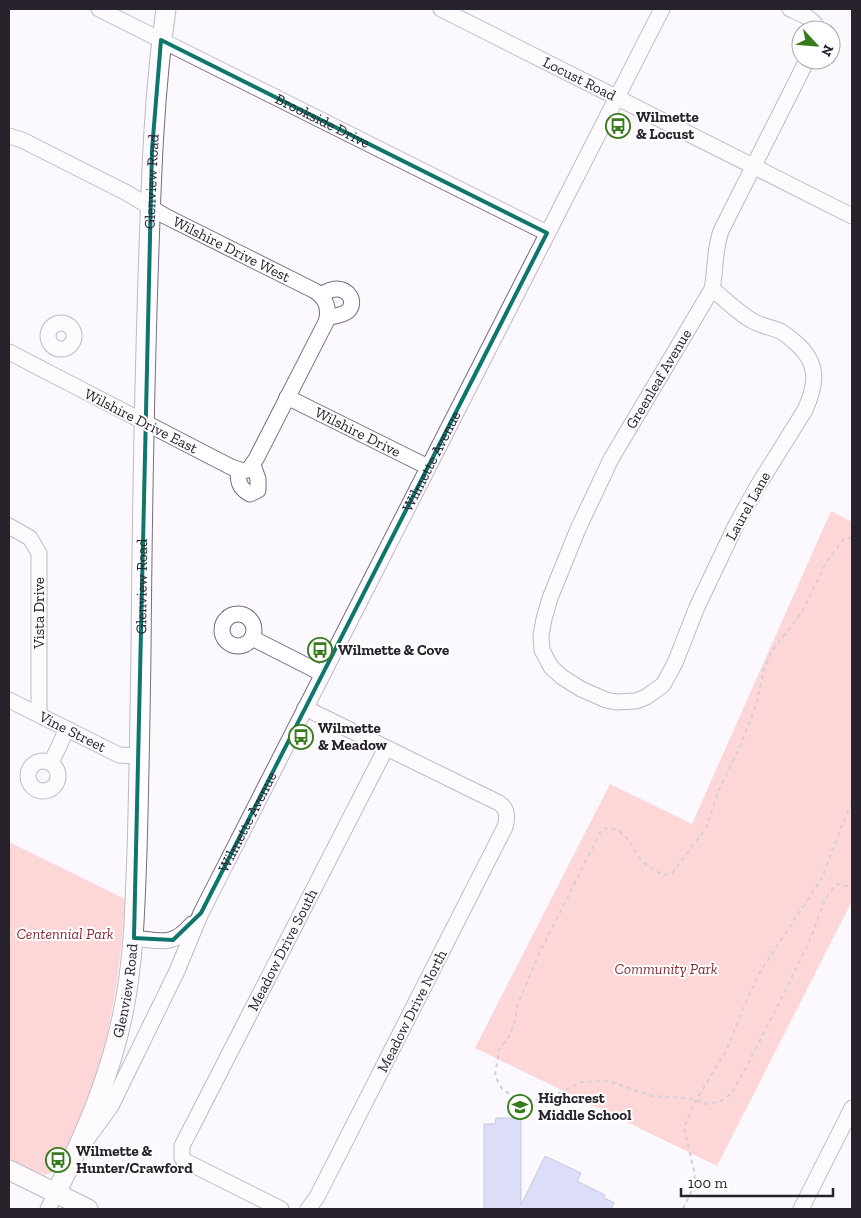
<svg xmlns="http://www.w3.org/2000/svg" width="861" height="1218" font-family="'Zilla Slab',serif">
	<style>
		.green { fill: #ffadac }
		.building { fill: #b4bdf4; stroke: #888eac }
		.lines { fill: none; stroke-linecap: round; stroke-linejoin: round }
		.minor-casing { stroke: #7a6a85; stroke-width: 17 }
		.major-casing { stroke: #7a6a85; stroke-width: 21 }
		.path { stroke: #a19da5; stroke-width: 2; stroke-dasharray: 4 4; stroke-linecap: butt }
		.minor { stroke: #fff; stroke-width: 15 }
		.major { stroke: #fff; stroke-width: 19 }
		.marked { fill: none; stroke: #0f766e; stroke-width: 4; stroke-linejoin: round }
		.labels { text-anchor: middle; stroke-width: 4; stroke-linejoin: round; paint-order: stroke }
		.street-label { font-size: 15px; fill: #28222d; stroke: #fff }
		.poi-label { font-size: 15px; font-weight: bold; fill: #28222d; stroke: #fff; text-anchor: start }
		.park-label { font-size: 15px; font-style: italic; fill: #862930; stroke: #fff }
	</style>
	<rect width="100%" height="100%" fill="#fbf8fe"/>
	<path class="green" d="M831 511 852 522V901L717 1166 475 1048 610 784 692 824Z
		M9 842 125 899C121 952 116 1007 101 1058 91 1093 76 1126 63 1160 58 1168 54 1172 45 1175L9 1161Z"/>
	<path class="building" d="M496 1118H521V1205L545 1156 581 1173 577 1181 605 1195 603 1197 614 1203 611 1209H484V1124H495Z"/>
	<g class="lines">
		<defs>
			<g id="minor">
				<path id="s1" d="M99 9 547 233"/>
				<path id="s2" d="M441 9 852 216"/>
				<path d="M790 9C801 14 814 18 818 30"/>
				<path id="s3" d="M9 136 22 140 127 193 165 216 315 291C326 298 330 309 326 322L256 459 249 469 244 471 231 467 9 352"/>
				<path id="s4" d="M712 289C725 299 737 312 751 320 760 326 771 327 780 331 786 334 791 339 796 343 819 363 817 384 805 410L757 487 736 525 697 607 675 663 663 685 646 697 636 701 616 702 606 700 581 689 562 677 551 667 542 650 541 636 544 619 550 598 578 529 611 459 712 289C716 269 714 250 721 231L807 60"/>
				<path d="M321 294C325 293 331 289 336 289 348 288 357 302 348 311 342 316 334 316 328 317"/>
				<circle cx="61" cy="336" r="13"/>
				<path id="s5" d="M287 397 428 467"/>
				<path d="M238 470C238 482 239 488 250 494L258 490V479L253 465"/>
				<path d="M9 526 30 538 39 553V715"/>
				<circle cx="238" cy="630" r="16"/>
				<path d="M252 638 323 674"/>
				<path id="s6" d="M9 700 119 755 139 756"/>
				<path d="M305 708 499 803C508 809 508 817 505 827L317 1197 308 1209"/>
				<circle cx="43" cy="776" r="15"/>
				<path d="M51 763 67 729"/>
				<path d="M134 938C162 941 172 947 192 924"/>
				<path id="s7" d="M87 1139 111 1106 177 971 201 913 662 9"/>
				<path d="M48 1209 56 1193"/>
				<path id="s8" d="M281 1209 187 1162 182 1158V1146L386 748"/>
				<path d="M801 1209 852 1108"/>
			</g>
			<g id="major">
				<path d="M9 1170 88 1209"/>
				<path id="s9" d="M56 1193C85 1135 110 1077 123 1013 134 960 135 905 137 851 139 785 140 719 141 653 142 528 144 404 148 279 151 188 153 99 166 9"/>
			</g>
		</defs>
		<use href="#minor" class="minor-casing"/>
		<use href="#major" class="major-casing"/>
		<path class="path" d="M852 537 843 540 826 563 802 612 772 651 764 669 757 703 741 744 718 792 706 828 673 872 664 875C657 872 649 868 643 862 631 849 625 823 602 829L537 958 518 1004 514 1025 508 1038 499 1050 495 1076 502 1089 516 1098 538 1100 549 1098 582 1082 608 1081 652 1096 688 1098 707 1104 721 1101 732 1093C759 1044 784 993 809 942 818 922 821 899 837 884L852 887
			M683 1209 693 1188 695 1175 684 1127 695 1102 726 1051 745 1004 760 972 822 878 842 825 852 802"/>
		<use href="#minor" class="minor"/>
		<use href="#major" class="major"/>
	</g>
	<path d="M0 0H861V1218H0ZM161 40 547 233 201 913 173 940 134 938 152 150Z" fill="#fbf8fe" fill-opacity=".55" fill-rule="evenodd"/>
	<path class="marked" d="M161 40 547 233 201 913 173 940 134 938 152 150Z"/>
	<defs>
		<symbol id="bus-ring" viewBox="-11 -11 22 22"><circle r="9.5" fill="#fff" stroke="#387b1d" stroke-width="1.5"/><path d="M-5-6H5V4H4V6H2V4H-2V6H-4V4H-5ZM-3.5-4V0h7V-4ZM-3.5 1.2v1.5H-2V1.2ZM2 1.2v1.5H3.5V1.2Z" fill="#387b1d"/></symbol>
		<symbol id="school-ring" viewBox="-11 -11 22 22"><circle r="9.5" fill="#fff" stroke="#387b1d" stroke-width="1.5"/><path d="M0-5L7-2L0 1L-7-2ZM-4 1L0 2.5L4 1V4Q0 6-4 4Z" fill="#387b1d"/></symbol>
	</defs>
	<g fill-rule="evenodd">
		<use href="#bus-ring" x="604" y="112" width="28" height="28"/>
		<use href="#bus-ring" x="306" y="636" width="28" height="28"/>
		<use href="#bus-ring" x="287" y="723" width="28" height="28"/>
		<use href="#school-ring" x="506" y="1093" width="28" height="28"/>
		<use href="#bus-ring" x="44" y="1146" width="28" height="28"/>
	</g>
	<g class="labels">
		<g class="street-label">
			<text dy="5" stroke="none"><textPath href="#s2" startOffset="155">Locust Road</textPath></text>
			<text dy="5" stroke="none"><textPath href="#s1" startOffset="250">Brookside Drive</textPath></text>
			<text dy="5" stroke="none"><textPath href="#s9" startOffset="1025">Glenview Road</textPath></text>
			<text dy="5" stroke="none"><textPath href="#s3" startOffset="250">Wilshire Drive West</textPath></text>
			<text dy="5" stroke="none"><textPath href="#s4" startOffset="929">Greenleaf Avenue</textPath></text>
			<text transform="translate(141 421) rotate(27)" y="5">Wilshire Drive East</text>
			<text dy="5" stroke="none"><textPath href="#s5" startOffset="79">Wilshire Drive</textPath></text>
			<text dy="5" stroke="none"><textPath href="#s7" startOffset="761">Wilmette Avenue</textPath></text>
			<text transform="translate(748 506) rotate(-61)" y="5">Laurel Lane</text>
			<text dy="5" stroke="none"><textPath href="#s9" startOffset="620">Glenview Road</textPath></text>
			<text transform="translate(39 613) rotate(-90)" y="5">Vista Drive</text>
			<text dy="5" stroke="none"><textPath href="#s6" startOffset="71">Vine Street</textPath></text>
			<text dy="5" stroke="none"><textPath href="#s7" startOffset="356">Wilmette Avenue</textPath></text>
			<text dy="5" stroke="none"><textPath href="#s8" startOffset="344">Meadow Drive South</textPath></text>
			<text dy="5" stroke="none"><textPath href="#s9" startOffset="215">Glenview Road</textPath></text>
			<text transform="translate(412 1011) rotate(-63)" y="5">Meadow Drive North</text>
		</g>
		<g class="poi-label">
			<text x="636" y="122">Wilmette<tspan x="636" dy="17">&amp; Locust</tspan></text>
			<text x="338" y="655">Wilmette &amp; Cove</text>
			<text x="318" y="733">Wilmette<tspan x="318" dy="17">&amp; Meadow</tspan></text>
			<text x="538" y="1103">Highcrest<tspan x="538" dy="17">Middle School</tspan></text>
			<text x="76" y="1156">Wilmette &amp;<tspan x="76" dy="17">Hunter/Crawford</tspan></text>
		</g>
		<g class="park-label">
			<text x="65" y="939">Centennial Park</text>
			<text x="666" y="974">Community Park</text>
		</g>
	</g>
	<rect width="861" height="1218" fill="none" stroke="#28222d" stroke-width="20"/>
	<g transform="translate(816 45) rotate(116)"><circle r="24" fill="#ffffff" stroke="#a9a7ab"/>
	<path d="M0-4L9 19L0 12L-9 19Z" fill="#387b1d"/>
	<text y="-8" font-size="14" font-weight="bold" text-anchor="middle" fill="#28222d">N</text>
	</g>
	<path d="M681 1188v8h152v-8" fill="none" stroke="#28222d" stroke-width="2.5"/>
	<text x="688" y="1188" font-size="15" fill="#28222d" stroke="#ffffff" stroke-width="4" paint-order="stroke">100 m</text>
</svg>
